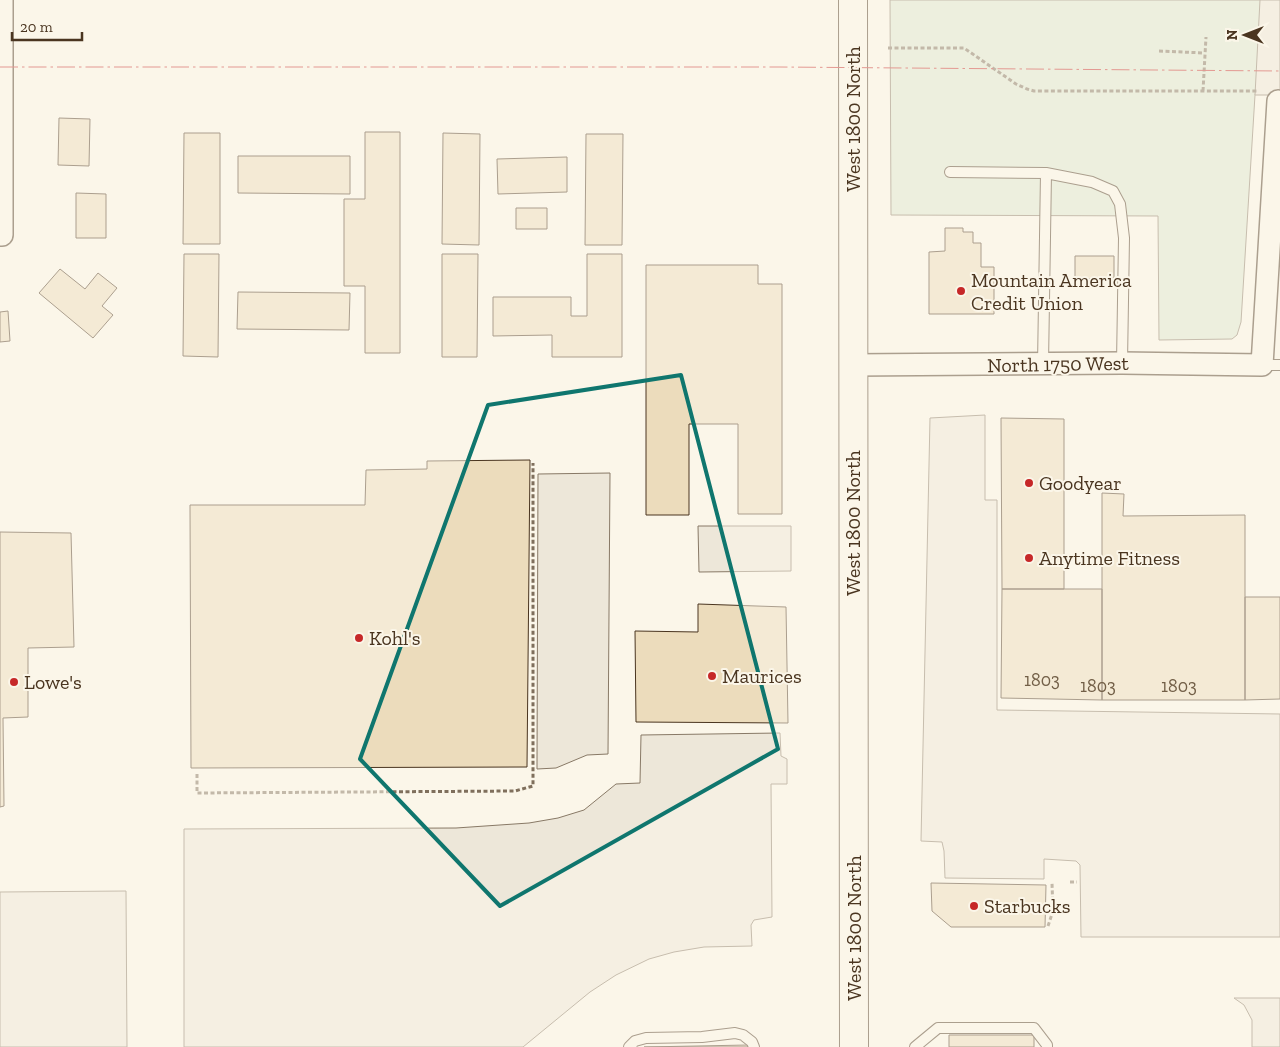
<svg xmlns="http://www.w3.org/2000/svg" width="1280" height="1047" font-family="'Zilla Slab',serif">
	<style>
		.green { fill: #dce7d0; stroke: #887966 }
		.parking { fill: #ede7d9; stroke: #887966 }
		.building { fill: #ecdcbc; stroke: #4a3520 }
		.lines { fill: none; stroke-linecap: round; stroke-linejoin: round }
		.service-casing { stroke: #4a3520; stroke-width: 12 }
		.minor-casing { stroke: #4a3520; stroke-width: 24 }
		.primary-casing { stroke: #4a3520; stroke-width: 30 }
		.path { stroke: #7f6f5c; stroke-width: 3; stroke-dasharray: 4 2.5; stroke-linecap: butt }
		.service { stroke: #fbf6e9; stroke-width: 10 }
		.minor { stroke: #fbf6e9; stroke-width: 21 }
		.primary { stroke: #fbf6e9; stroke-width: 28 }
		.power { stroke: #c62828; stroke-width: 1; stroke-dasharray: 18 4 2.5 4; stroke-linecap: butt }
		.marked { fill: none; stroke: #0f766e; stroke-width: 4; stroke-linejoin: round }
		.poi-dot { fill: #c62828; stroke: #fbf6e9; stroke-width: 2 }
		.labels { text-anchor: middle; stroke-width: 4; stroke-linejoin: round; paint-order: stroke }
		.number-label { font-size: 18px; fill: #725f47 }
		.street-label { font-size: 20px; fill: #4a3520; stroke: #fbf6e9 }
		.poi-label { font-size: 20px; fill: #4a3520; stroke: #fbf6e9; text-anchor: start }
	</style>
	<rect width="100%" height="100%" fill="#fbf6e9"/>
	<path class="green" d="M890 0H1280L1255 95 1241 322 1237 335 1232 339 1159 340 1158 216 891 215Z"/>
	<path class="parking" d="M1260 0H1280V95H1255Z
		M985 415V500H997V710L1280 714V937H1081L1080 865 1076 861 1044 859V879L945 878 944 851 942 842 921 841 930 418Z
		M610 473 608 754 587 755 556 768 537 769 538 474Z
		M791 526V571L699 572 698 526Z
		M780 733 781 756 787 759V784H771L772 917 754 920 751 925 752 946 704 947 674 952 649 959 616 975 590 992 523 1047H184V829L456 828 529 823 558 818 584 810 616 784 640 783 641 735Z
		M126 891 127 1047H0V892Z
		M1234 998H1280V1047H1252V1020L1244 1005Z"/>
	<path class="building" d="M59 118 90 119 89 166 58 165Z
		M365 132H400V353H365V286H344V199H365Z
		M184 133H220V244H183Z
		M443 133 480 134 479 245 442 244Z
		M586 134H623L622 245H585Z
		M238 156H350V194L238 193Z
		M567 157V192L498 194 497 159Z
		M76 193 106 194V238H76Z
		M516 208H547V229H516Z
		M945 228H963V232H973V243H981V267H994V314H929V252L945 251Z
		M184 254H219L218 357 183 356Z
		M442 254H478L477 357H442Z
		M587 254H622V357H552V335L493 336V297H571V316H587Z
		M1075 256H1114V278L1075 279Z
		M646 265H758V284H782V514H738V424H689V515H646Z
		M60 269 85 289 98 273 117 288 102 306 113 315 93 338 39 293Z
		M238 292 350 293 349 330 237 329Z
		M8 311 10 341 0 342V312Z
		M1001 418 1064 419V589H1002Z
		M530 460 527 767 191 768 190 505H365L366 470 427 469V461Z
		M1102 493 1124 494 1123 516 1245 515V700H1102Z
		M0 532 71 533 74 647 28 648V717L3 718 4 806 0 807Z
		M1002 589H1102V700L1001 698Z
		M1245 597H1280V699L1245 700Z
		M698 604 786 607 788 723 636 722 635 631 698 632Z
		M931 883 1046 885 1045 927H951L932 911Z
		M949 1035H1034V1047H949Z
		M748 1045V1047H644Z"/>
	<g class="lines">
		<defs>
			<path id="service" d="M950 172 1046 173 1043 365
				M1046 173 1092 182 1113 191 1120 204 1124 238 1122 363
				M1262 365H1280
				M629 1047 635 1041 646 1038 702 1037 735 1033 743 1035 752 1042 754 1047
				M915 1047 938 1028H1034L1047 1045V1047"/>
			<path id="minor" d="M0 235H2V0
				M853 365 1122 363 1262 365 1278 101"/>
			<path id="primary" d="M853 0 854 1047"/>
		</defs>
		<use href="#service" class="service-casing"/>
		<use href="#minor" class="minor-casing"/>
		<use href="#primary" class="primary-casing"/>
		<path class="path" d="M888 48H964L1016 84 1027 89 1034 91H1258
			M1159 51 1204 53
			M1203 91 1206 37
			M197 774V793L515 791 533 786V463
			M1070 882H1077
			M1048 926 1053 911 1052 883"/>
		<use href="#service" class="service"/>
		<use href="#minor" class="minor"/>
		<use href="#primary" class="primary"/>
		<path class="power" d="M0 67H779L1280 71"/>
	</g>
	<path d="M0 0H1280V1047H0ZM681 375 778 749 500 906 360 759 488 405Z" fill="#fbf6e9" fill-opacity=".55" fill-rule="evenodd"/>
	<path class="marked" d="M681 375 778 749 500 906 360 759 488 405Z"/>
	<g class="poi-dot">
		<circle cx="961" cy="291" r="5"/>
		<circle cx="1029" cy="483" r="5"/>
		<circle cx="1029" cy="558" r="5"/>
		<circle cx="359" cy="638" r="5"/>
		<circle cx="712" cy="676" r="5"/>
		<circle cx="14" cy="682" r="5"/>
		<circle cx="974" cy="906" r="5"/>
	</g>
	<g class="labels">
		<g class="number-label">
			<text x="1042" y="686">1803</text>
			<text x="1098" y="692">1803</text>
			<text x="1179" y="692">1803</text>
		</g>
		<g class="street-label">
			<text transform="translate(853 119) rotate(-90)" y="7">West 1800 North</text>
			<text transform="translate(1058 364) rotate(-1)" y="7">North 1750 West</text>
			<text transform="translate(853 523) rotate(-90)" y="7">West 1800 North</text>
			<text transform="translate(854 928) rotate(-90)" y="7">West 1800 North</text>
		</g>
		<g class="poi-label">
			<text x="971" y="287">Mountain America<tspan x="971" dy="23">Credit Union</tspan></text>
			<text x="1039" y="490">Goodyear</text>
			<text x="1039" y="565">Anytime Fitness</text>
			<text x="369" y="645">Kohl's</text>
			<text x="722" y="683">Maurices</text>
			<text x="24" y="689">Lowe's</text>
			<text x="984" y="913">Starbucks</text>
		</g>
	</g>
	<g transform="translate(1245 35) rotate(270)" stroke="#fbf6e9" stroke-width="4" paint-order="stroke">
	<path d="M0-4L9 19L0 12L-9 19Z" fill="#4a3520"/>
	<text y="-8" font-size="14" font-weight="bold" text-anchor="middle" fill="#4a3520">N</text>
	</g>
	<path d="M12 32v8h70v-8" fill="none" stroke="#4a3520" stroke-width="2.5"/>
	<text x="20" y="32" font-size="15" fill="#4a3520" stroke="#fbf6e9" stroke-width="4" paint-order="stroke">20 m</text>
</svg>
